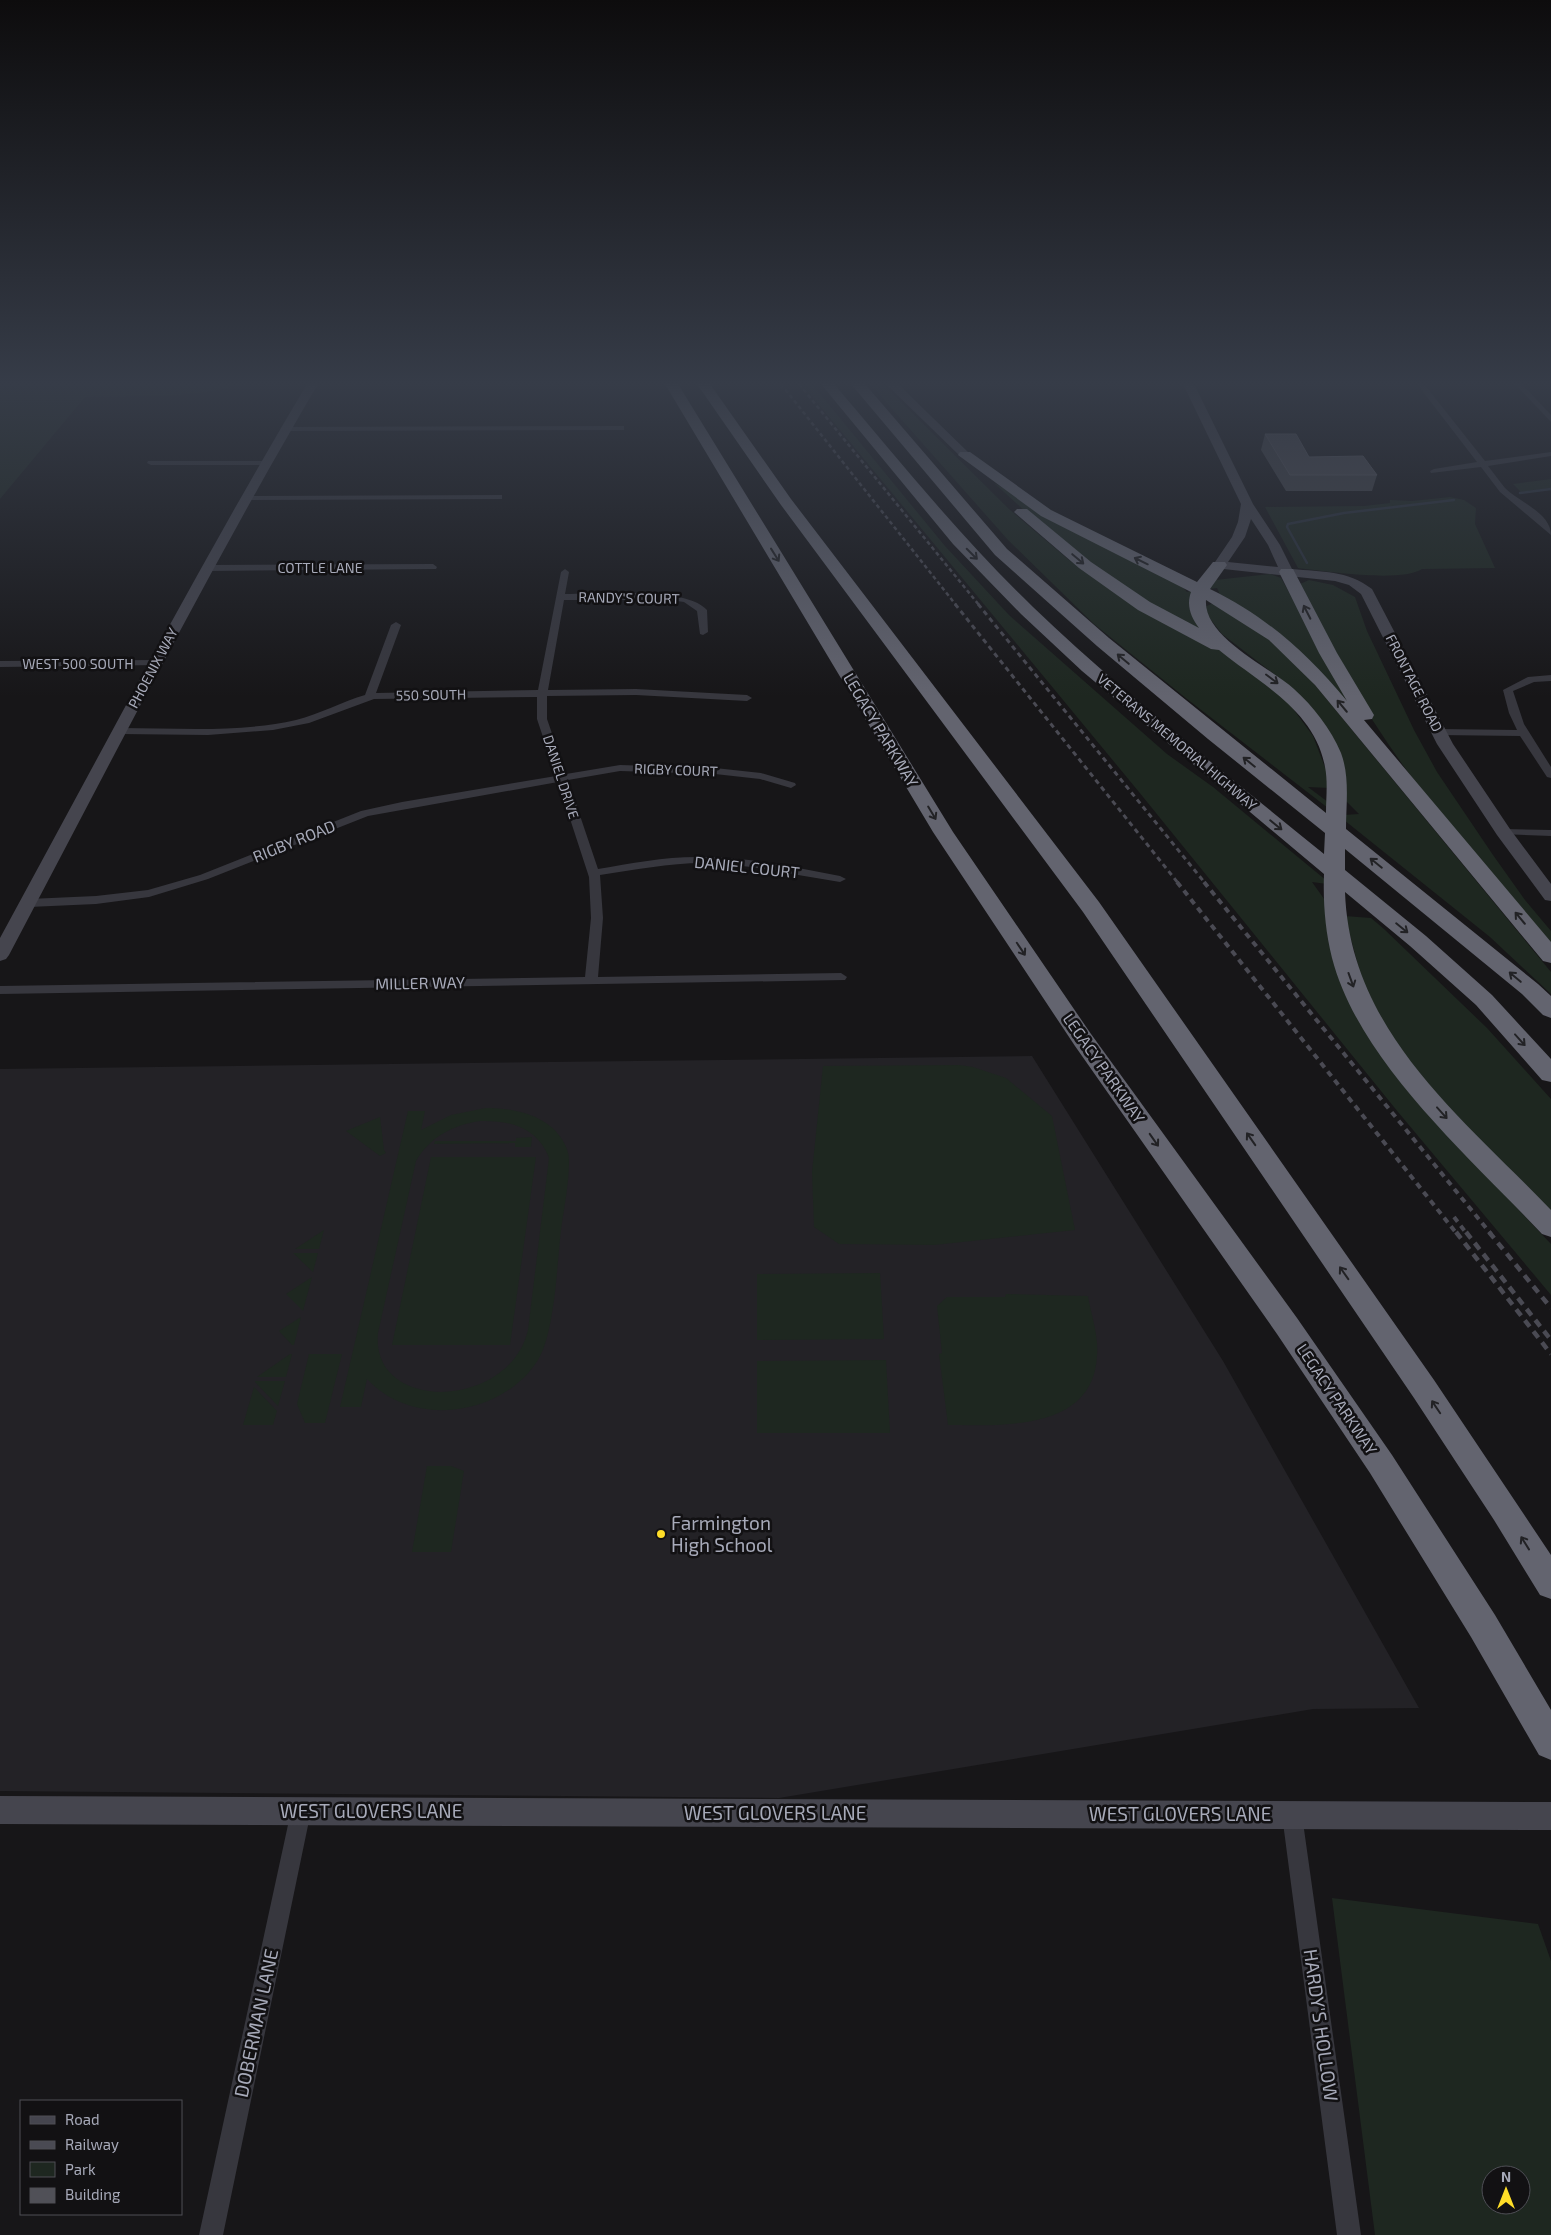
<svg xmlns="http://www.w3.org/2000/svg" width="1551" height="2235" font-family="'Exo 2',sans-serif">
	<style>
		.built { fill: #232226 }
		.green { fill: #1e2720; fill-rule: evenodd }
		.lines { fill: none; stroke-linecap: round; stroke-linejoin: round }
		.stream { stroke: #2b323d; stroke-width: 2.5 }
		.street { fill: #37373e; fill-rule: evenodd }
		.secondary { fill: #45454e; fill-rule: evenodd }
		.highway { fill: #63646f; fill-rule: evenodd }
		.rail-far3 { stroke: #4a4a53; stroke-width: 2.5; stroke-dasharray: 4 3; stroke-linecap: butt }
		.rail-far2 { stroke: #4a4a53; stroke-width: 3; stroke-dasharray: 5 4; stroke-linecap: butt }
		.rail-far1 { stroke: #4a4a53; stroke-width: 4; stroke-dasharray: 6 5; stroke-linecap: butt }
		.rail { stroke: #4a4a53; stroke-width: 4.5; stroke-dasharray: 8 6; stroke-linecap: butt }
		.wall { fill: #45464b }
		.building { fill: #505057; stroke: #5e5e66 }
		.oneway { stroke: #222225 }
		.poi-dot { fill: #fedd28; stroke: #121113; stroke-width: 2 }
		.labels { text-anchor: middle; stroke-width: 5; stroke-linejoin: round; paint-order: stroke }
		.far-street-label { font-size: 14px; fill: #a7aab9; stroke: #121113 }
		.street-label { font-size: 16px; fill: #a7aab9; stroke: #121113 }
		.near-poi-label { font-size: 19px; fill: #a7aab9; stroke: #121113; text-anchor: start }
		.near-street-label { font-size: 19px; fill: #a7aab9; stroke: #121113 }
	</style>
	<rect width="100%" height="100%" fill="#171618"/>
	<path class="built" d="M1032 1056 1223 1361 1419 1708 1313 1709 779 1798 0 1791V1069Z"/>
	<path class="green" d="M0 384H242C191 399 137 396 85 397L0 499Z
		M802 384H812L945 546 1009 615 1167 754 1213 787 1327 881V884L1312 882 1327 903 1337 966 1484 1173 1551 1244V1295L1398 1112 1139 792Z
		M870 384H883L1009 509 1069 560 1236 660 1286 699 1313 736 1326 770 1329 788 1308 787 1328 802V808L1187 699 1094 624 1008 540Z
		M1551 479V488L1521 492 1513 484Z
		M994 483 1179 583 1187 592 1193 590C1183 610 1195 621 1208 635L1142 599 1049 533Z
		M1450 497 1464 500 1476 508 1475 524 1495 568 1422 569C1401 583 1325 571 1298 568L1265 507 1364 506 1390 503V500L1412 501Z
		M1270 574 1281 578 1361 721 1221 597 1217 588 1209 589 1215 580Z
		M1309 580 1333 585 1355 597 1367 631 1414 730 1437 772 1493 855 1525 900 1551 931V950C1480 863 1403 778 1348 679 1330 648 1316 615 1300 584Z
		M1216 602 1274 643 1306 674 1551 972V994L1490 937 1344 820V815L1359 814 1343 798 1344 784 1291 687 1222 634 1202 608Z
		M1345 916 1371 918 1384 929 1487 1028 1551 1099V1221L1427 1091 1369 1007Z
		M959 1065 973 1067 1006 1078 1052 1116 1075 1230 934 1245 839 1244 814 1227 812 1172 823 1066Z
		M486 1108C514 1108 548 1115 563 1141 567 1148 569 1154 569 1162 569 1184 564 1208 561 1230 557 1264 555 1332 538 1360 503 1416 413 1429 367 1379L361 1407H340L408 1111H425L421 1130 451 1115ZM480 1121C510 1120 538 1128 549 1158L528 1330C509 1411 370 1413 378 1333L416 1161C430 1137 453 1125 480 1121Z
		M380 1117 384 1150 386 1153 380 1156 346 1131Z
		M532 1137 531 1147H515V1143L434 1144 435 1141H516V1138Z
		M431 1157H536L510 1345H392Z
		M324 1230 319 1249H295Z
		M293 1253H318L313 1272Z
		M880 1273 884 1339 757 1340V1274Z
		M312 1277 303 1311 286 1294Z
		M1006 1294 1088 1296C1091 1315 1099 1336 1097 1356 1093 1432 1001 1425 948 1425L939 1354 942 1353 937 1306 947 1297H1005Z
		M301 1317 294 1345H292L279 1331Z
		M290 1354H292L286 1377H257Z
		M309 1354H342L325 1423H305L297 1404Z
		M886 1360 890 1433H757V1361Z
		M255 1381H285L278 1406 255 1382Z
		M254 1387 277 1411 273 1425H243Z
		M427 1466H451L464 1471 451 1552H412Z
		M1332 1898 1538 1924 1551 1961V2235H1375ZM1491 2175H1521V2205H1491Z"/>
	<g class="lines">
		<path class="stream" d="M1520 493 1551 489
			M1307 563 1287 527 1288 524 1344 513 1454 500"/>
		<path class="street" d="M1417 384H1424L1485 461 1551 452V456L1488 466C1494 473 1499 481 1505 488 1519 502 1551 513 1551 535L1500 492 1481 467 1431 473 1430 471 1434 469 1477 462Z
			M1515 384H1522L1551 415V422Z
			M621 426H624V430L286 431 282 429 286 427Z
			M148 461H266L270 463 266 465H151L147 463Z
			M499 495H502V499L247 500 243 498 247 496Z
			M433 564 437 567 436 569 208 571 204 568 208 565Z
			M565 569 569 572 565 594C598 594 686 586 707 610L708 632 703 635 700 634 697 611 684 602 670 600H564L548 690 636 689 747 695 752 698 747 701 636 695 547 696V719L566 774 620 765 715 768 761 773 795 783 796 785 791 788 760 779 715 774 620 771 568 780 598 869C633 863 668 856 704 857 750 857 795 868 840 876L846 879 840 882C795 875 749 864 703 863 669 863 634 870 600 875L603 918 598 977 841 973 847 977 845 980 0 994V986L585 977 591 918 589 877 558 782 368 816 208 879 149 897 96 904 29 907 23 903 29 899 96 896 148 890 200 875 361 811 402 802 556 776 537 719V697L374 699 309 723 273 730 208 735 120 734 115 731 120 728C178 728 239 733 296 720 320 714 341 702 365 695L391 625 396 622 401 625 376 693 538 690 561 572Z
			M156 660 161 663 159 665 0 667V661Z
			M1551 675V681L1534 682 1513 691 1524 724 1551 767V778L1547 777 1520 736 1438 735 1433 732 1438 729 1517 730 1509 713 1503 690 1528 677Z
			M1503 829 1551 830V836L1499 834 1497 832Z
			M301 1801 308 1804 311 1811 223 2235H199L291 1811 294 1804Z
			M1292 1805 1299 1808 1302 1815 1361 2235H1337L1282 1815 1285 1808Z"/>
		<path class="secondary" d="M307 384H318C208 571 110 764 9 955L6 959 0 961V938C101 753 199 565 307 384Z
			M886 384H898L969 453 971 455 969 457H961Z
			M1183 384H1194L1253 504 1280 545 1292 569C1322 572 1347 570 1372 589L1453 744 1510 829 1551 884V901L1545 900 1497 835 1437 744 1361 594 1349 585 1335 581 1214 568 1213 565 1232 537 1238 522 1241 504ZM1251 519 1268 545 1278 567 1228 562 1245 537Z
			M0 1796 1551 1802V1830L0 1824Z"/>
		<path class="highway" d="M665 384H678L953 832 1091 1034 1297 1318 1392 1455 1495 1615 1551 1710V1760L1539 1755 1471 1637 1370 1473 1277 1334 1075 1046 933 832Z
			M697 384H710L791 499 1099 902 1434 1380 1551 1555V1599L1540 1595 1494 1520 1414 1398 1083 912 781 505Z
			M821 384H834C899 460 961 538 1033 607 1125 695 1226 774 1324 854L1325 833 1208 739 1097 646 995 555 851 384H865L1007 549 1109 638 1326 813C1326 798 1328 782 1325 767 1315 710 1259 683 1219 650L1211 649 1138 610 1079 568 1014 512 1017 509H1027L1091 562 1150 602 1199 628C1191 617 1186 606 1191 592L1041 516 958 455 960 452H970L1051 510 1197 582 1213 562H1225L1227 565 1210 589C1267 617 1306 652 1347 701L1319 653 1279 572 1281 569H1293L1337 653 1374 715 1372 719 1364 720 1551 942V963L1543 961 1315 685 1269 640 1206 600C1203 637 1270 667 1294 689 1313 706 1331 729 1341 753 1350 777 1346 804 1346 829L1538 984 1551 996V1018L1543 1015 1522 994 1345 849V870L1426 936 1492 995 1551 1059V1082L1542 1080 1476 1005 1410 946 1345 892C1350 1032 1462 1117 1551 1210V1237L1542 1234C1470 1157 1359 1062 1332 958 1325 930 1323 902 1324 874L1082 671 1021 614 953 544Z"/>
		<path class="rail-far3" d="M781 384 956 605
			M799 384 979 605"/>
		<path class="rail-far2" d="M955 604 1178 883
			M978 604 1205 883"/>
		<path class="rail-far1" d="M1177 882 1457 1234
			M1204 882 1491 1234
			M1454 1217 1467 1234"/>
		<path class="rail" d="M1456 1232 1551 1354
			M1466 1232 1551 1340
			M1489 1232 1551 1308"/>
	</g>
	<path class="wall" d="M1265 434 1309 457 1377 475 1372 491H1286L1261 450Z"/>
	<path class="building" d="M1265 434H1296L1309 457 1363 456 1377 475H1290Z"/>
	<defs><path id="oneway-shaft" d="M-6 0H5M1.5-3L5.5 0L1.5 3" fill="none" stroke-width="1.6" stroke-linecap="round" stroke-linejoin="round" transform="scale(1.25)"/></defs>
	<g class="oneway">
		<use href="#oneway-shaft" transform="translate(972 554) rotate(45)"/>
		<use href="#oneway-shaft" transform="translate(775 555) rotate(58)"/>
		<use href="#oneway-shaft" transform="translate(1078 559) rotate(40)"/>
		<use href="#oneway-shaft" transform="translate(1141 561) rotate(-154)"/>
		<use href="#oneway-shaft" transform="translate(1307 612) rotate(-117)"/>
		<use href="#oneway-shaft" transform="translate(1123 659) rotate(-140)"/>
		<use href="#oneway-shaft" transform="translate(1272 679) rotate(37)"/>
		<use href="#oneway-shaft" transform="translate(1342 706) rotate(-130)"/>
		<use href="#oneway-shaft" transform="translate(1249 762) rotate(-141)"/>
		<use href="#oneway-shaft" transform="translate(932 813) rotate(59)"/>
		<use href="#oneway-shaft" transform="translate(1276 825) rotate(39)"/>
		<use href="#oneway-shaft" transform="translate(1376 863) rotate(-141)"/>
		<use href="#oneway-shaft" transform="translate(1520 918) rotate(-130)"/>
		<use href="#oneway-shaft" transform="translate(1402 928) rotate(39)"/>
		<use href="#oneway-shaft" transform="translate(1021 949) rotate(56)"/>
		<use href="#oneway-shaft" transform="translate(1515 977) rotate(-140)"/>
		<use href="#oneway-shaft" transform="translate(1351 980) rotate(70)"/>
		<use href="#oneway-shaft" transform="translate(1520 1040) rotate(48)"/>
		<use href="#oneway-shaft" transform="translate(1442 1113) rotate(48)"/>
		<use href="#oneway-shaft" transform="translate(1251 1139) rotate(-125)"/>
		<use href="#oneway-shaft" transform="translate(1154 1140) rotate(55)"/>
		<use href="#oneway-shaft" transform="translate(1344 1273) rotate(-125)"/>
		<use href="#oneway-shaft" transform="translate(1436 1407) rotate(-124)"/>
		<use href="#oneway-shaft" transform="translate(1525 1543) rotate(-122)"/>
	</g>
	<linearGradient id="sky" x2="0" y2="1"><stop stop-color="#0d0c0d"/><stop offset="0.55" stop-color="#363c48"/><stop offset="1" stop-color="#363c48" stop-opacity="0"/></linearGradient>
	<rect width="1551" height="697" fill="url(#sky)"/>
	<circle class="poi-dot" cx="661" cy="1534" r="5"/>
	<g class="labels">
		<g class="far-street-label">
			<text x="320" y="573">COTTLE LANE</text>
			<text transform="translate(629 598) rotate(1)" y="5">RANDY'S COURT</text>
			<text x="78" y="669">WEST 500 SOUTH</text>
			<text transform="translate(153 668) rotate(-62)" y="5">PHOENIX WAY</text>
			<text transform="translate(1414 683) rotate(63)" y="5">FRONTAGE ROAD</text>
			<text transform="translate(431 695) rotate(-1)" y="5">550 SOUTH</text>
			<text transform="translate(1177 742) rotate(40)" y="5">VETERANS MEMORIAL HIGHWAY</text>
			<text transform="translate(676 770) rotate(2)" y="5">RIGBY COURT</text>
			<text transform="translate(561 777) rotate(72)" y="5">DANIEL DRIVE</text>
		</g>
		<g class="street-label">
			<text transform="translate(881 730) rotate(59)" y="6">LEGACY PARKWAY</text>
			<text transform="translate(294 841) rotate(-22)" y="6">RIGBY ROAD</text>
			<text transform="translate(747 867) rotate(6)" y="6">DANIEL COURT</text>
			<text transform="translate(420 983) rotate(-1)" y="6">MILLER WAY</text>
			<text transform="translate(1104 1068) rotate(55)" y="6">LEGACY PARKWAY</text>
			<text transform="translate(1337 1399) rotate(56)" y="6">LEGACY PARKWAY</text>
		</g>
		<g class="near-poi-label">
			<text x="671" y="1530">Farmington<tspan x="671" dy="22">High School</tspan></text>
		</g>
		<g class="near-street-label">
			<text x="371" y="1818">WEST GLOVERS LANE</text>
			<text x="775" y="1820">WEST GLOVERS LANE</text>
			<text x="1180" y="1821">WEST GLOVERS LANE</text>
			<text transform="translate(256 2023) rotate(-78)" y="7">DOBERMAN LANE</text>
			<text transform="translate(1321 2025) rotate(82)" y="7">HARDY'S HOLLOW</text>
		</g>
	</g>
	<rect x="20" y="2100" width="162" height="115" fill="#121113" stroke="#4e4e55"/>
	<rect x="30" y="2116" width="25" height="8" fill="#45454e" stroke="#4e4e55"/>
	<text x="65" y="2125" font-size="15" fill="#a7aab9">Road</text>
	<rect x="30" y="2141" width="25" height="8" fill="#4a4a53" stroke="#4e4e55"/>
	<text x="65" y="2150" font-size="15" fill="#a7aab9">Railway</text>
	<rect x="30" y="2162" width="25" height="15" fill="#1e2720" stroke="#4e4e55"/>
	<text x="65" y="2175" font-size="15" fill="#a7aab9">Park</text>
	<rect x="30" y="2188" width="25" height="15" fill="#505057" stroke="#4e4e55"/>
	<text x="65" y="2200" font-size="15" fill="#a7aab9">Building</text>
	<g transform="translate(1506 2190)"><circle r="24" fill="#121113" stroke="#4e4e55"/>
	<path d="M0-4L9 19L0 12L-9 19Z" fill="#fedd28"/>
	<text y="-8" font-size="14" font-weight="bold" text-anchor="middle" fill="#a7aab9">N</text>
	</g>
</svg>
